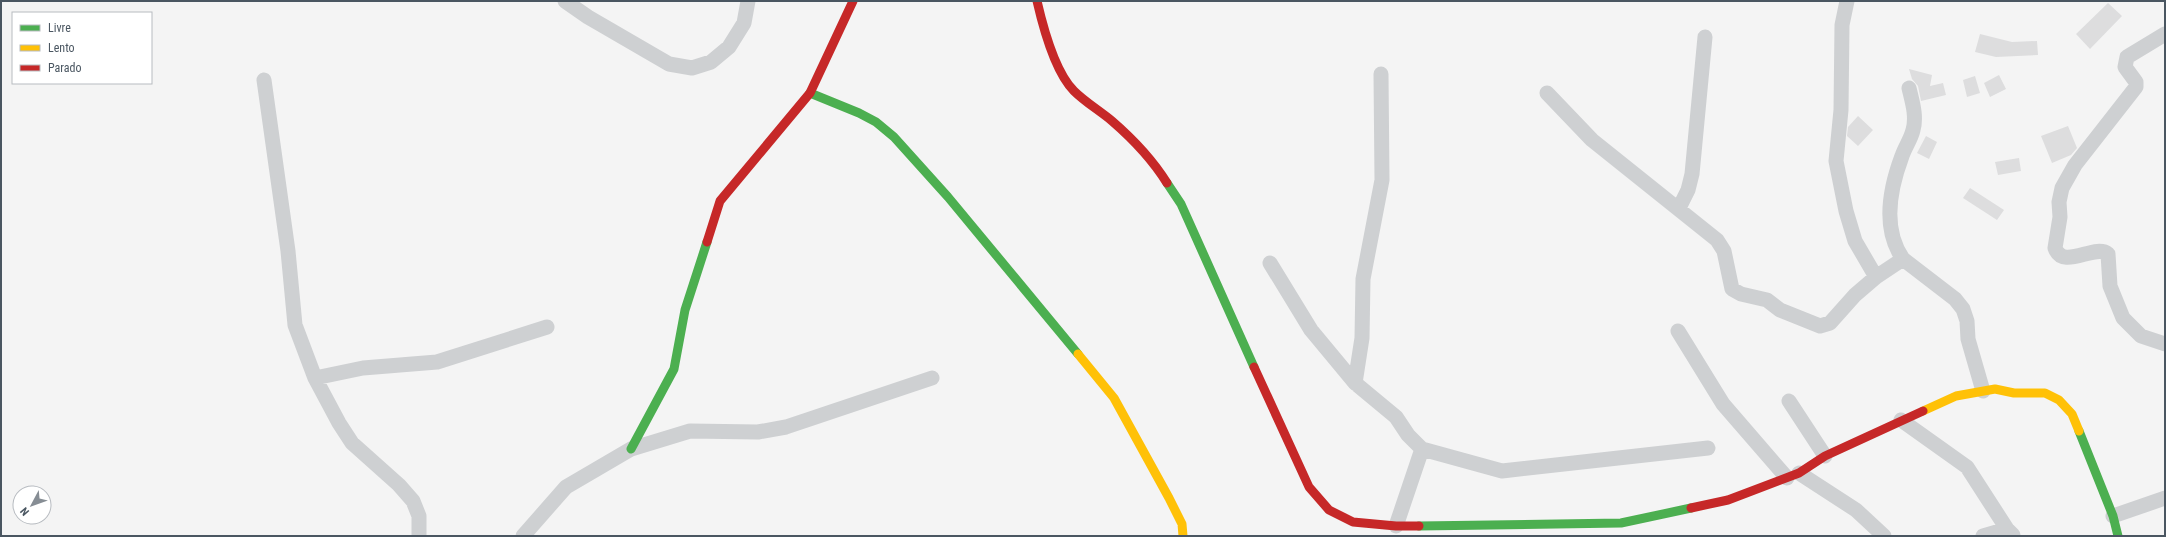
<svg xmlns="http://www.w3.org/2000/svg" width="2166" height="537" font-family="'Roboto Condensed',sans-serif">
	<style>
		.building { fill: #ddddde }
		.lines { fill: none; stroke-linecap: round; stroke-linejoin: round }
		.street { stroke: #ced0d2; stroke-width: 15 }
		.fast { stroke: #4caf50; stroke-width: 9 }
		.slow { stroke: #ffc107; stroke-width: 9 }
		.jam { stroke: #c62828; stroke-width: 9 }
	</style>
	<rect width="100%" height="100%" fill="#f4f4f4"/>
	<path class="building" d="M2108 3 2122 16 2090 49 2076 34Z
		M1980 34 2012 42 2037 41 2038 55 1996 57 1975 52Z
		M1909 69 1932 75 1930 86 1943 83 1946 95 1921 101 1918 86 1912 79Z
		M1999 75 2006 89 1990 97 1984 83Z
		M1975 76 1980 93 1967 97 1963 80Z
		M1858 116 1873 130 1858 146 1847 136 1848 127Z
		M2068 126 2077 148 2071 155 2052 163 2041 136Z
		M1926 136 1937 142 1929 159 1917 153Z
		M2019 158 2021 171 1998 175 1995 162Z
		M1970 188 2004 210 1997 220 1963 198Z"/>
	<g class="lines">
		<path class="street" d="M565 1 588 17 669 64 692 68 711 62 729 47 744 23 748 1
			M1847 1 1842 25 1841 110 1836 161 1846 211 1855 241 1876 277
			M2165 34 2127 57 2125 67 2136 82V87L2075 165 2062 188 2059 202 2060 217 2055 248C2063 271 2095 243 2108 254L2110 286 2123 318 2141 336 2165 344
			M264 80 288 251 295 325 315 378 339 423 352 443 399 485 413 501 419 516V536
			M1909 88C1912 101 1917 116 1913 130 1911 139 1905 147 1902 156 1890 188 1882 229 1903 259L1955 299 1963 309 1967 321 1968 339 1983 391
			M1547 93 1592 140 1717 240 1724 251 1732 289 1741 294 1767 300 1780 310 1820 326 1830 323 1855 295 1876 277 1903 259
			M1679 208 1688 190 1692 174 1705 37
			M1270 263 1311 330 1355 383 1396 417 1408 435 1422 449 1396 526
			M1678 331 1723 404 1787 478
			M315 378 363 368 437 362 547 327
			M1355 383 1362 338 1363 279 1382 180 1381 74
			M1789 401 1825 456
			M1901 420 1967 467 2007 529
			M1422 449 1502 471 1708 448
			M1799 473 1856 510 1884 536
			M2113 516 2165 498
			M523 536 566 487 631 449 690 431 758 432 786 427 932 378
			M1983 536 2007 529 2013 535"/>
		<path class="fast" d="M810 93 859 113 876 122 894 137 948 197 1078 354
			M1167 183 1181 204 1254 367
			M2079 431 2113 516 2118 536
			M631 449 674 369 685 310 707 242
			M1419 526 1621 523 1691 508"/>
		<path class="slow" d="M1078 354 1114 398 1169 498 1182 524 1183 536
			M1923 411 1956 396 1995 389 2014 393H2045L2059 400 2072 414 2079 431"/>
		<path class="jam" d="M1037 1C1043 27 1055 72 1074 91 1085 102 1100 111 1112 121 1134 140 1152 159 1167 183
			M707 242 720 201 810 93 853 1
			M1254 367 1309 487 1329 510 1353 522 1396 526H1419
			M1691 508 1728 500 1799 473 1825 456 1923 411"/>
	</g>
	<rect width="2166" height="537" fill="none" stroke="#4a5661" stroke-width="4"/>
	<rect x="12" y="12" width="140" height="72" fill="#ffffff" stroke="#b7bbc0"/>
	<rect x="20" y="25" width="20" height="6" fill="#4caf50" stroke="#b7bbc0"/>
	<text x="48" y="32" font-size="12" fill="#4a5661">Livre</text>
	<rect x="20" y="45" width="20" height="6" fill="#ffc107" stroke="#b7bbc0"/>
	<text x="48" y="52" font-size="12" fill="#4a5661">Lento</text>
	<rect x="20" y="65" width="20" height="6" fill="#c62828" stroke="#b7bbc0"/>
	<text x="48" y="72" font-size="12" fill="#4a5661">Parado</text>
	<g transform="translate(32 505) rotate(229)"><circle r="19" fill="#ffffff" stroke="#b7bbc0"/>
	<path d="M0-3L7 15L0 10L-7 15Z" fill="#868d94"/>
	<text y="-6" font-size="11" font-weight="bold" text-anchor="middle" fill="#4a5661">N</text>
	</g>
</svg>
